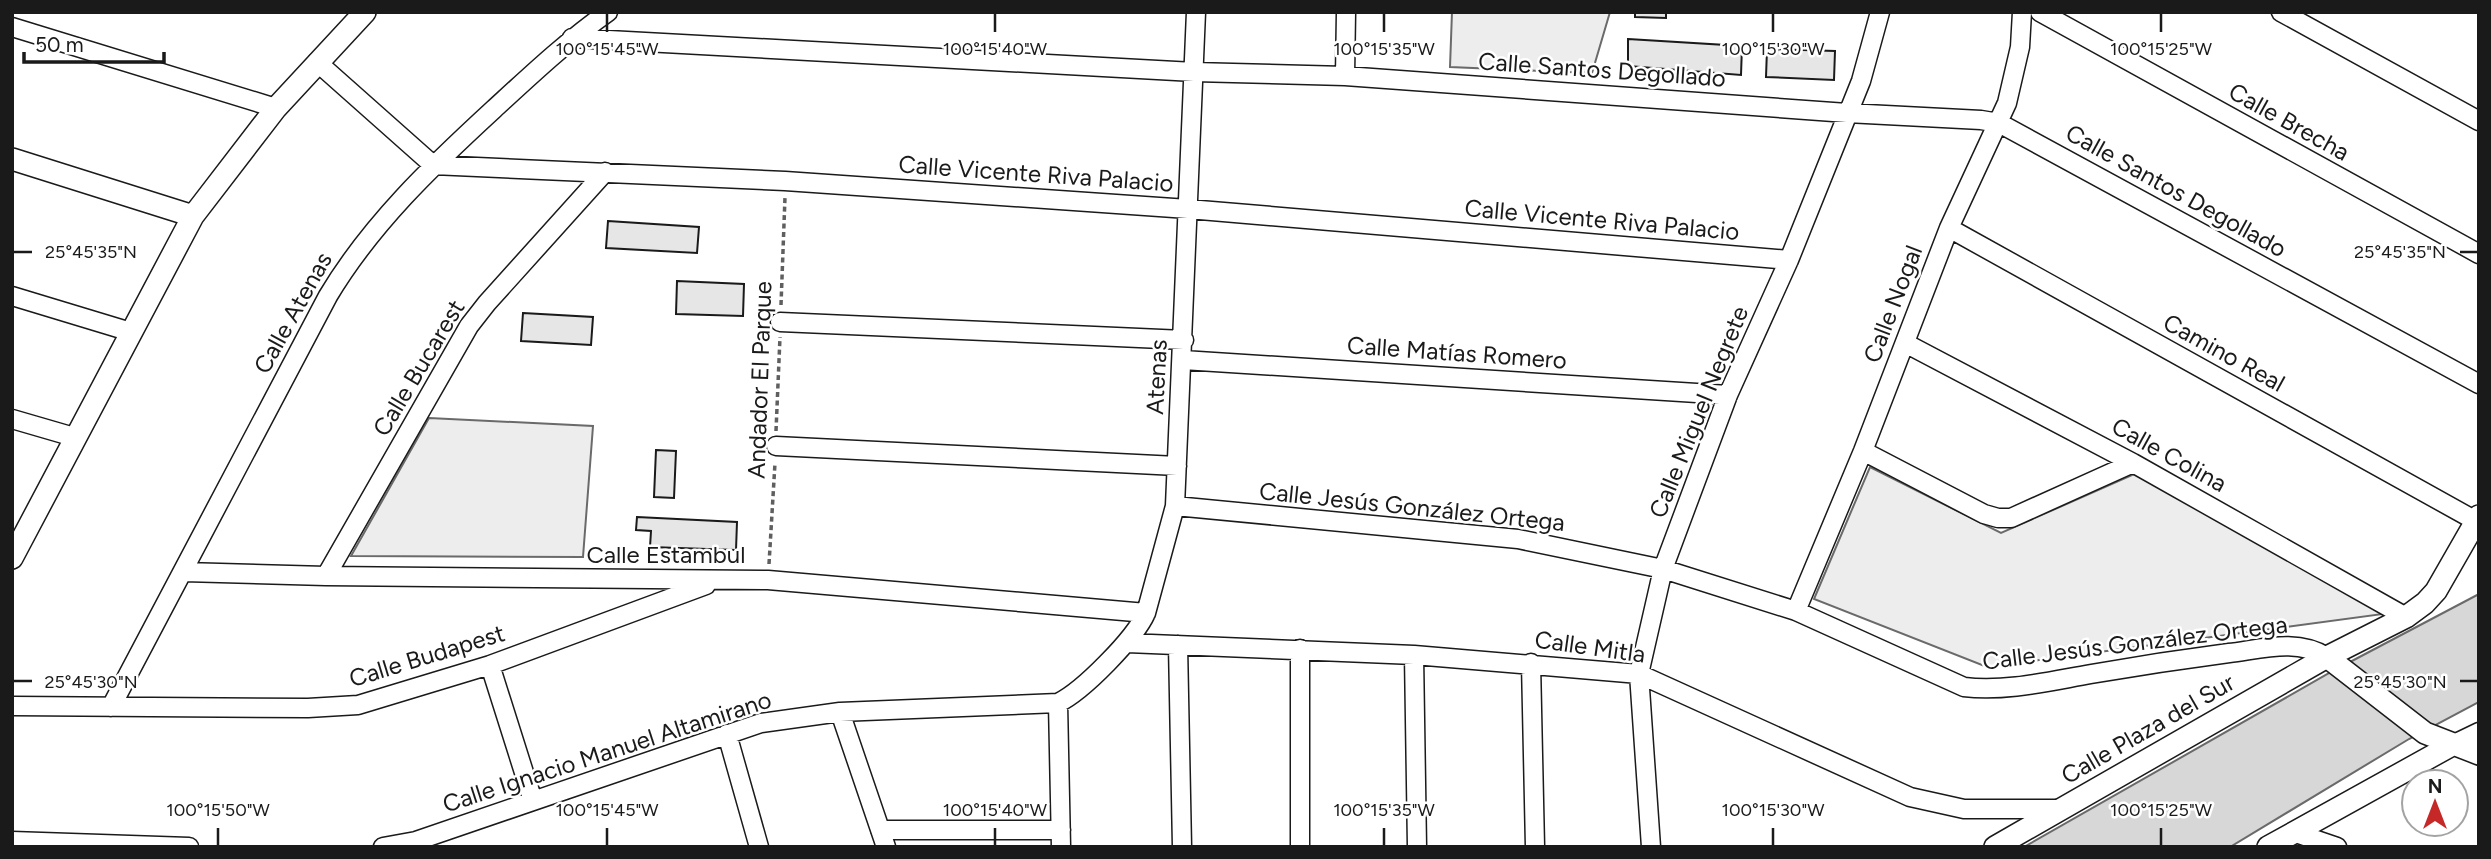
<svg xmlns="http://www.w3.org/2000/svg" width="2491" height="859" font-family="Figtree,sans-serif">
	<style>
		.built { fill: #ededed; stroke: #6a6a6a; stroke-width: 2 }
		.water { fill: #d7d7d7; stroke: #6a6a6a; stroke-width: 2 }
		.building { fill: #e6e6e6; stroke: #1a1a1a; stroke-width: 2 }
		.lines { fill: none; stroke-linecap: round; stroke-linejoin: round }
		.minor-casing { stroke: #1a1a1a; stroke-width: 21 }
		.tertiary-casing { stroke: #1a1a1a; stroke-width: 24 }
		.path { stroke: #5f5f5f; stroke-width: 3.5; stroke-dasharray: 5 3.5; stroke-linecap: butt }
		.minor { stroke: #fff; stroke-width: 18 }
		.tertiary { stroke: #fff; stroke-width: 21 }
		.ticks { fill: none; stroke: #1a1a1a; stroke-width: 2.5 }
		.labels { text-anchor: middle; stroke-width: 5; stroke-linejoin: round; paint-order: stroke }
		.street-label { font-size: 24px; fill: #1a1a1a; stroke: #fff }
		.ticks-label { font-size: 18px; text-anchor: middle; fill: #1a1a1a; stroke: #fff; stroke-width: 5; stroke-linejoin: round; paint-order: stroke }
	</style>
	<rect width="100%" height="100%" fill="#fff"/>
	<path class="built" d="M1452 12H1610L1592 73 1450 67Z
		M429 418 593 426 583 557 351 556Z
		M1870 467 2001 533 2141 471 2383 614 1987 667 1814 599Z"/>
	<path class="water" d="M2479 594V702L2409 739 2230 847H2024L2331 672Z"/>
	<path class="building" d="M1635 12H1666V18L1635 17Z
		M1628 39 1742 46 1741 75 1628 66Z
		M1767 49 1835 51 1834 80 1766 77Z
		M608 221 699 227 697 253 606 248Z
		M677 281 744 284 743 316 676 314Z
		M523 313 593 317 591 345 521 341Z
		M656 450 676 451 674 498 654 497Z
		M637 517 737 522 736 550 650 547 651 531 636 530Z"/>
	<g class="lines">
		<defs>
			<path id="minor" d="M2040 12 2479 254
				M2281 12 2479 121
				M12 27 276 108
				M572 38 1194 72 1345 76 1847 113 1981 120 1999 123 2479 384
				M317 62 433 165 785 181 1188 209 1789 260
				M1345 76 1346 12
				M1949 228 2476 521
				M12 296 131 332
				M780 322 1184 340
				M1905 343 2133 463 2406 617
				M1183 360 1728 395
				M12 419 74 437
				M776 446 1177 466
				M1863 451 1984 514 1998 518H2011L2133 463
				M1175 506 1518 539 1663 569 1796 611 1964 687C2006 692 2050 681 2091 674 2137 666 2183 659 2229 653 2262 649 2297 638 2327 657
				M184 572 326 576 768 580 1146 613
				M326 576 469 326 487 303 605 172
				M1796 611 1863 451 1949 228 2007 103 2020 47 2022 12
				M1127 643 1414 655 1639 674 1910 797 1964 809H2062
				M1178 645 1182 847
				M1300 649V847
				M1414 655 1417 847
				M1531 663 1535 847
				M490 665 533 801
				M1058 703 1061 847
				M12 706 308 708 358 705 490 665 706 585
				M111 707 328 296C371 224 432 166 494 109 531 75 567 41 608 12
				M840 712 886 847
				M727 734 759 847
				M2452 745 2479 732
				M880 830H1061
				M2293 832 2337 847
				M12 841 189 847
				M383 847 416 841 761 723 840 712 1058 703C1083 691 1135 638 1146 613L1175 506 1196 12
				M1651 847 1639 674 1663 569 1728 395 1789 260 1861 81 1880 12"/>
			<path id="tertiary" d="M12 159 193 216
				M12 558 193 216 276 108 365 12
				M2327 657 2425 733 2479 754
				M1995 847 2327 657 2406 617 2425 603 2436 591 2479 516
				M2268 847 2452 745"/>
		</defs>
		<use href="#minor" class="minor-casing"/>
		<use href="#tertiary" class="tertiary-casing"/>
		<path class="path" d="M781 305 785 197
			M776 431 780 337
			M769 564 775 463"/>
		<use href="#minor" class="minor"/>
		<use href="#tertiary" class="tertiary"/>
	</g>
	<path class="ticks" d="M607 14V32M995 14V32M1384 14V32M1773 14V32M2161 14V32M14 252H32M2460 252H2477M14 681H32M2460 681H2477M218 828V845M607 828V845M995 828V845M1384 828V845M1773 828V845M2161 828V845"/>
	<g class="labels">
		<g class="street-label">
			<text transform="translate(1602 70) rotate(4)" y="8">Calle Santos Degollado</text>
			<text transform="translate(2289 122) rotate(29)" y="8">Calle Brecha</text>
			<text transform="translate(1036 174) rotate(4)" y="8">Calle Vicente Riva Palacio</text>
			<text transform="translate(2176 191) rotate(29)" y="8">Calle Santos Degollado</text>
			<text transform="translate(1602 220) rotate(5)" y="8">Calle Vicente Riva Palacio</text>
			<text transform="translate(1893 304) rotate(-69)" y="8">Calle Nogal</text>
			<text transform="translate(293 313) rotate(-61)" y="8">Calle Atenas</text>
			<text transform="translate(1457 353) rotate(4)" y="8">Calle Matías Romero</text>
			<text transform="translate(2224 353) rotate(29)" y="8">Camino Real</text>
			<text transform="translate(419 368) rotate(-59)" y="8">Calle Bucarest</text>
			<text transform="translate(1157 377) rotate(-87)" y="8">Atenas</text>
			<text transform="translate(760 380) rotate(-88)" y="8">Andador El Parque</text>
			<text transform="translate(1699 412) rotate(-68)" y="8">Calle Miguel Negrete</text>
			<text transform="translate(2169 455) rotate(29)" y="8">Calle Colina</text>
			<text transform="translate(1412 507) rotate(6)" y="8">Calle Jesús González Ortega</text>
			<text x="666" y="563">Calle Estambul</text>
			<text transform="translate(2135 643) rotate(-7)" y="8">Calle Jesús González Ortega</text>
			<text transform="translate(1590 647) rotate(8)" y="8">Calle Mitla</text>
			<text transform="translate(427 656) rotate(-17)" y="8">Calle Budapest</text>
			<text transform="translate(2148 729) rotate(-30)" y="8">Calle Plaza del Sur</text>
			<text transform="translate(607 752) rotate(-18)" y="8">Calle Ignacio Manuel Altamirano</text>
		</g>
	</g>
	<g class="ticks-label">
		<text x="607" y="55">100°15'45"W</text>
		<text x="995" y="55">100°15'40"W</text>
		<text x="1384" y="55">100°15'35"W</text>
		<text x="1773" y="55">100°15'30"W</text>
		<text x="2161" y="55">100°15'25"W</text>
		<text x="91" y="258">25°45'35"N</text>
		<text x="2400" y="258">25°45'35"N</text>
		<text x="91" y="688">25°45'30"N</text>
		<text x="2400" y="688">25°45'30"N</text>
		<text x="218" y="816">100°15'50"W</text>
		<text x="607" y="816">100°15'45"W</text>
		<text x="995" y="816">100°15'40"W</text>
		<text x="1384" y="816">100°15'35"W</text>
		<text x="1773" y="816">100°15'30"W</text>
		<text x="2161" y="816">100°15'25"W</text>
	</g>
	<rect width="2491" height="859" fill="none" stroke="#1a1a1a" stroke-width="28"/>
	<g transform="translate(2435 803)"><circle r="33" fill="#ffffff" stroke="#a3a3a3" stroke-width="2"/>
	<path d="M0-5L12 26L0 18L-12 26Z" fill="#c62828"/>
	<text y="-10" font-size="19" font-weight="bold" text-anchor="middle" fill="#1a1a1a">N</text>
	</g>
	<path d="M24 52v10h140v-10" fill="none" stroke="#1a1a1a" stroke-width="3.5"/>
	<text x="35" y="52" font-size="21" fill="#1a1a1a" stroke="#ffffff" stroke-width="5" paint-order="stroke">50 m</text>
</svg>
